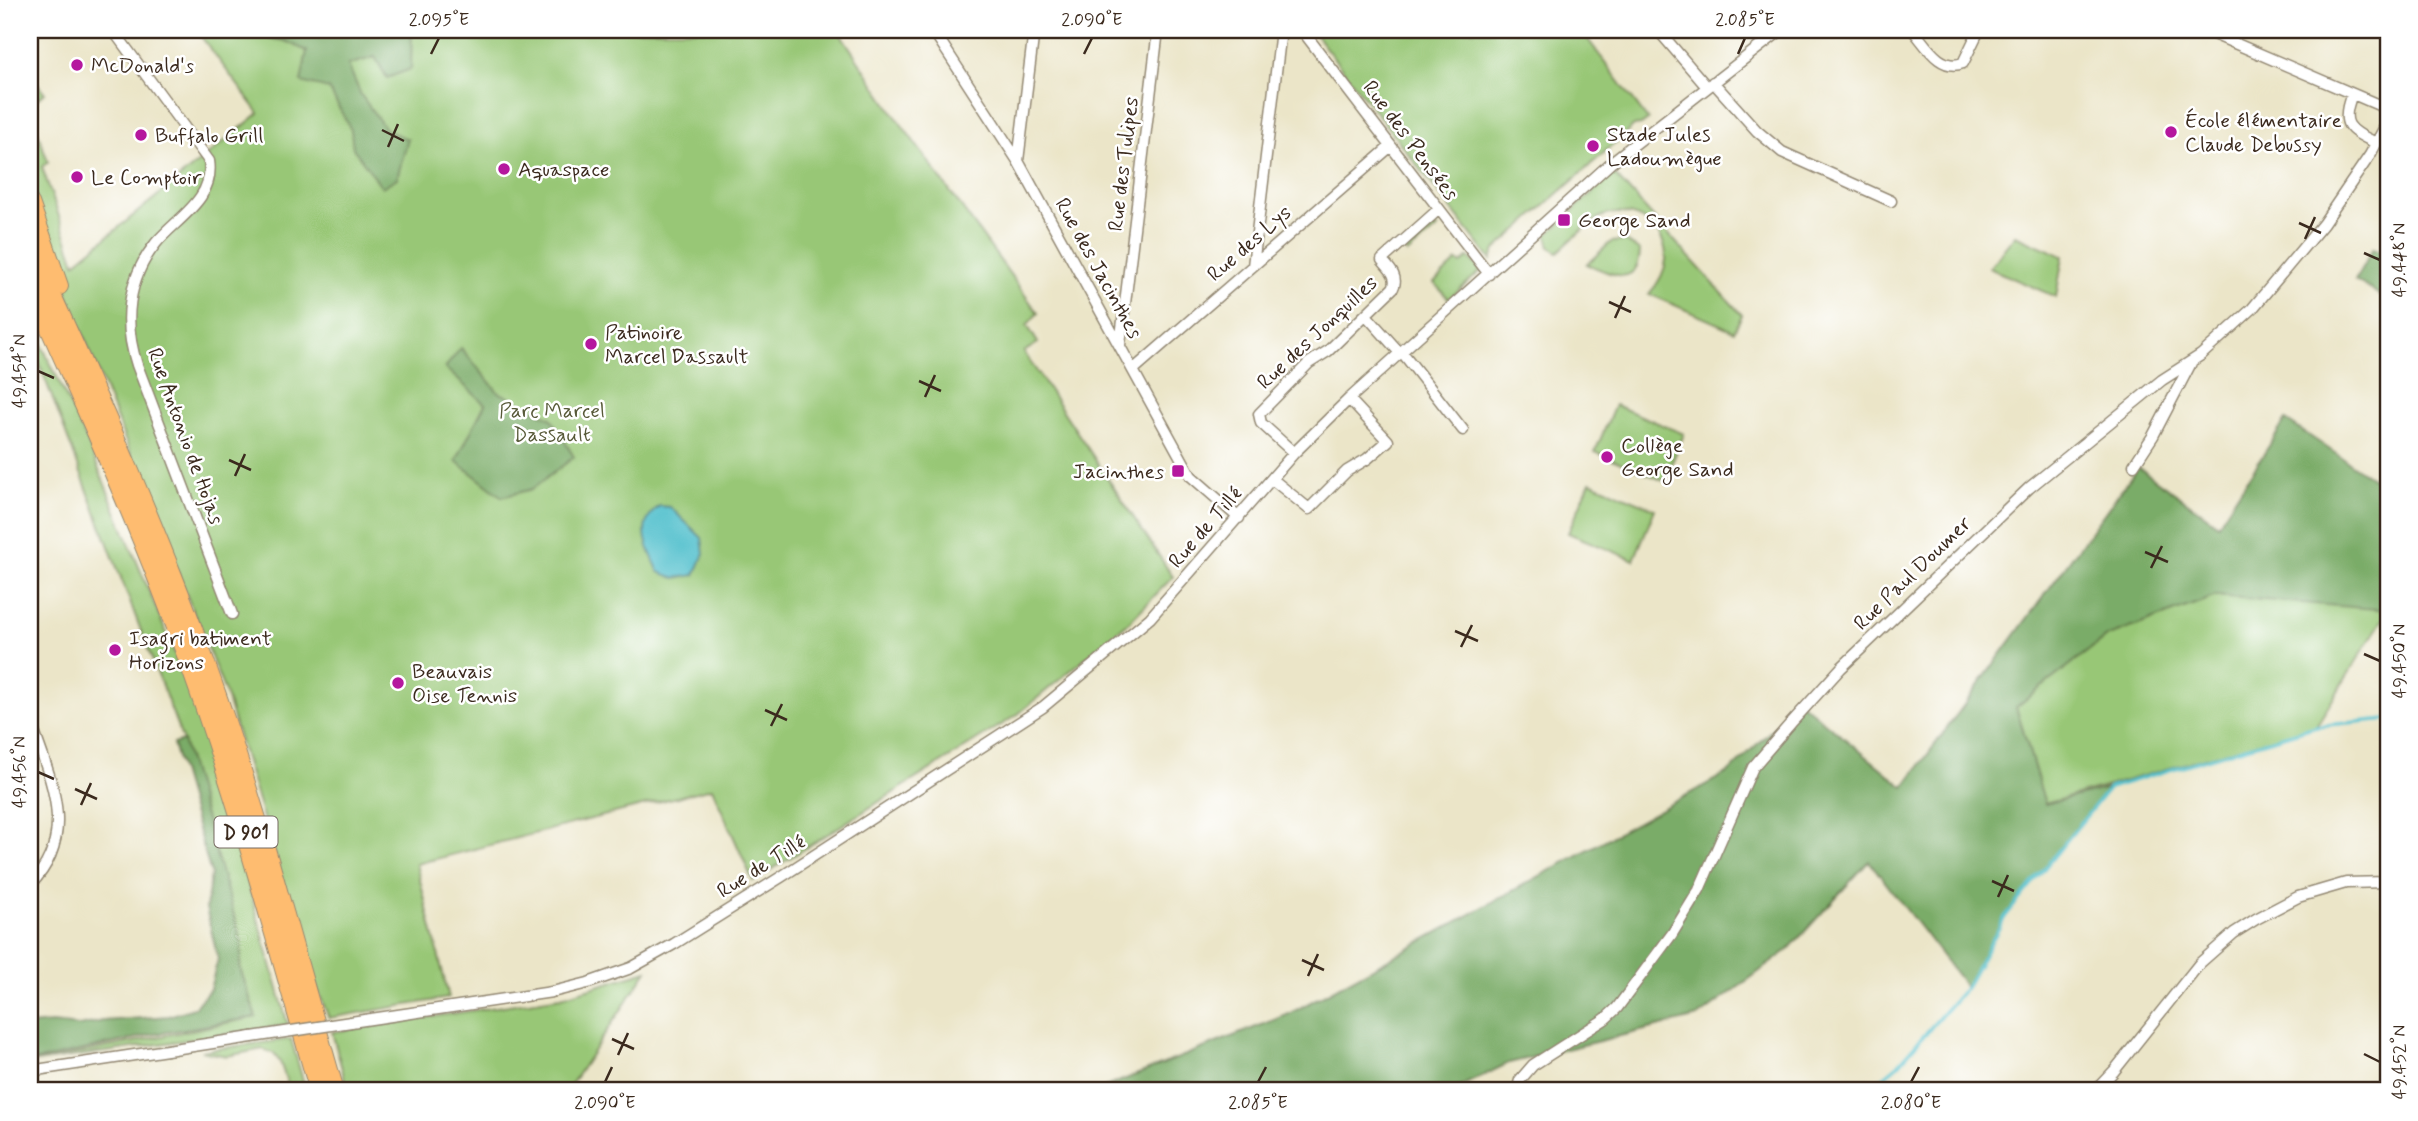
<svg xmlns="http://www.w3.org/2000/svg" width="2418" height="1121" font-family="Mynerve,sans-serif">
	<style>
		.green { fill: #98c776; stroke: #6a784a; stroke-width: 2 }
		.forest { fill: #7aac67; stroke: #5a6b42; stroke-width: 2 }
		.water { fill: #55c1ce; stroke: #487676; stroke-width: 2 }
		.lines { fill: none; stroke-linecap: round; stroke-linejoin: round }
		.stream { stroke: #55c1ce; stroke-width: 3.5 }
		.minor-casing { stroke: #938873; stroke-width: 13 }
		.primary-casing { stroke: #938873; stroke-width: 20 }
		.minor { stroke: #fff; stroke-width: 10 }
		.primary { stroke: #febc70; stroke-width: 18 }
		.minor-bridge-casing { stroke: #938873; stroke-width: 13; stroke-linecap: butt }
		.minor-bridge { stroke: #fff; stroke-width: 10 }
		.ticks { fill: none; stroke: #3b2a1e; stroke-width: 2.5 }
		.poi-dot { fill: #b5179e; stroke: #fff; stroke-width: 2.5 }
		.labels { text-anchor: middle; stroke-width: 5; stroke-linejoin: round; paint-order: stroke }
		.shield { fill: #fff; stroke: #766a62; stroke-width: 2 }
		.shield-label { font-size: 19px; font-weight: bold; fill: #3b2a1e }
		.poi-label { font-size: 21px; fill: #3b2a1e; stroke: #fff; text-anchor: start }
		.street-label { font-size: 21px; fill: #3b2a1e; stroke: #fff }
		.park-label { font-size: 21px; fill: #575938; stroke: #fff }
		.neatline { fill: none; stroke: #3b2a1e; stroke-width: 2.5 }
		.ticks-label { font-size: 18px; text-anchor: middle; fill: #3b2a1e }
	</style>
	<rect width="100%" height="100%" fill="#fff"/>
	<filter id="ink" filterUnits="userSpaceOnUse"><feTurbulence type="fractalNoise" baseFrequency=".0143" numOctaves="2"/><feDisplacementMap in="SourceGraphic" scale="14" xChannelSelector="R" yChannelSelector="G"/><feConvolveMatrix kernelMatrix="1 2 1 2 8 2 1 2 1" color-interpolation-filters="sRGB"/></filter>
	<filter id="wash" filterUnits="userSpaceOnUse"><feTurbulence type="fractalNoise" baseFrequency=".00686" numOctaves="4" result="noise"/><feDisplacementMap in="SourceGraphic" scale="28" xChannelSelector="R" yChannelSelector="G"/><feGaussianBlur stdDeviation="1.57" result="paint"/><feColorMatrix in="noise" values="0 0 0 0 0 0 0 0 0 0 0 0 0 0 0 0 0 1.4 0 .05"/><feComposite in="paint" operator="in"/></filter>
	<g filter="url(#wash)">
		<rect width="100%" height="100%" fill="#ebe5c8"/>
		<path class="green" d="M196 30H838L899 121 1038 313 1027 325 1038 343 1024 352 1173 577 1130 621 1017 715 753 881 712 788 416 864 449 998 329 1018 308 966 225 692 61 278 30 189V109L48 162 42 167 75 263 259 113Z
			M1312 30H1581L1648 120 1641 125 1634 126 1495 250 1491 260Z
			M30 74 45 93 30 104Z
			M1613 173 1742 315 1734 331 1649 294C1657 285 1665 272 1666 260 1668 227 1630 203 1601 217 1587 223 1570 242 1558 252L1550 247 1547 235Z
			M1433 227 1438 228 1407 254 1403 249Z
			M2015 235 2063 256 2056 297 1989 268Z
			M1625 241 1640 251C1638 290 1609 273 1587 264L1611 242Z
			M1469 257 1481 271 1449 299 1434 283 1457 261 1461 264Z
			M30 320 87 441 201 717 288 1025 30 1063 256 1017 240 968 242 943 183 741 30 339Z
			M1615 405 1684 434 1664 481 1595 452Z
			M1590 482 1655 509 1634 560 1568 533Z
			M2216 596 2388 609V611L2316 726 2045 804 2016 707 2106 637Z
			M647 971 570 1086V1091H348L332 1032 561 997Z
			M291 1039 306 1091H290L280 1062 273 1053 263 1049 227 1056 201 1051Z
			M1190 1082 1191 1091H1042L1098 1090Z"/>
		<path class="forest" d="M224 30H412L411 69 387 78 375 57 348 65 361 95 386 130 408 139 397 178 382 187 353 148 351 130 329 89 301 82 307 51 285 41Z
			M2373 248 2388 254V300L2355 280Z
			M461 348 498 392 551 418 574 457 532 489 502 497 456 461 485 404 445 368Z
			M2286 420 2388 489V610L2216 596 2106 637 2016 707 2045 804 2109 788 2005 917 1966 987 1869 861 1788 950 1698 1017 1509 1063 1451 1091H1191L1189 1082 1098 1090 1289 1014 1729 772 1800 702 1904 787 2138 467 2218 524Z
			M183 741 242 943 240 968 256 1017 150 1035 30 1062V1025L52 1023 79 1026 103 1021 169 1016 194 1008 210 989 218 959 206 908 211 874 173 744Z"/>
		<path class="water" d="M659 506 670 507 702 538 704 554 695 575 675 578 659 572C648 547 634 527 659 506Z"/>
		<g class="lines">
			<path class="stream" d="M1866 1091 1898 1065 1966 987 2005 917 2109 788 2316 726 2388 719"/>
		</g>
	</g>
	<g filter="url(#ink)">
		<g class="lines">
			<defs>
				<path id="minor" d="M113 30 209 161C215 199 177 218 156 243 127 279 123 323 137 365L232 614
					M933 30 1018 161 1191 476 1239 518
					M1302 30 1489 274
					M1658 30 1707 87
					M1913 30C1926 45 1940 72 1963 63L1979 30
					M2204 30 2388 109
					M1713 82 1757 131 1782 152 1891 201
					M2352 94C2339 126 2350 130 2376 143
					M1018 161 1034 30
					M1253 266 1281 30
					M1366 315 1400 353
					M1120 345 1158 30
					M1402 352 1463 430
					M1133 370 1391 146
					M1294 453 1261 423 1259 414 1309 363 1328 351 1393 288C1399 277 1389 268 1382 260L1439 209
					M2134 465 2153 436 2191 363
					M1272 479 1309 509 1347 471 1367 459 1388 441 1349 399
					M30 720C49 777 80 834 30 885
					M351 1022 552 992 588 983 631 968 674 944 781 877 1043 707 1150 618 1294 453 1349 399 1613 161 1781 30
					M30 1071 252 1037
					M1517 1091 1520 1080 1533 1065 1605 1019 1617 1008 1672 934 1699 890 1753 767 1791 723 1841 668 2029 488 2162 380 2201 355 2252 309 2323 224 2370 155 2388 121
					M2095 1091 2114 1071 2200 963 2234 933 2256 919 2298 897 2346 883 2388 882"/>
				<path id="primary" d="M30 203 59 286
					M30 247C95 390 160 532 212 681 260 816 295 954 335 1091
					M30 285C87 411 144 536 190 666 240 806 278 949 319 1091"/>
			</defs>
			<use href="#minor" class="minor-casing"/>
			<use href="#primary" class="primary-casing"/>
			<use href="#minor" class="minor"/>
			<use href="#primary" class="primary"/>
			<defs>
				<path id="minor-bridge" d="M252 1037 351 1022"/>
			</defs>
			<use href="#minor-bridge" class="minor-bridge-casing"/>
			<use href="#minor-bridge" class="minor-bridge"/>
		</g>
	</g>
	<path class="ticks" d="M431 54 439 38M1084 54 1092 38M1738 54 1745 38M382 130 404 141M388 147 398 124M2299 223 2321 233M2305 239 2315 217M2364 253 2380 260M1609 302 1631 312M1615 318 1625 296M38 371 54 378M919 381 941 391M925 397 935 375M229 460 251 470M235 476 245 454M2145 552 2168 562M2151 568 2162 546M1455 631 1478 641M1461 647 1472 625M2364 654 2380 661M765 710 787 720M771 726 782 704M38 772 54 779M75 789 97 799M81 805 91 783M1992 881 2014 891M1998 897 2008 875M1302 960 1324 970M1308 976 1318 954M612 1039 634 1049M2364 1054 2380 1062M618 1055 628 1033M605 1082 612 1067M1258 1082 1266 1067M1911 1082 1919 1067"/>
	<g class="poi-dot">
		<circle cx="77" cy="65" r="7"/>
		<circle cx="2171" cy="132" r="7"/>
		<circle cx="141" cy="135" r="7"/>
		<circle cx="1593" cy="146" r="7"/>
		<circle cx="504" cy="169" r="7"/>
		<circle cx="77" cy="177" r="7"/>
		<rect x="1557" y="213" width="14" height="14" rx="3.5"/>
		<circle cx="591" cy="344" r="7"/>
		<circle cx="1607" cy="457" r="7"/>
		<rect x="1171" y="464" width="14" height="14" rx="3.5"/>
		<circle cx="115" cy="650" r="7"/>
		<circle cx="398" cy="683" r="7"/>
	</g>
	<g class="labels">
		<rect class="shield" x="214.5" y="816.5" width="63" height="31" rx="5"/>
		<g class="shield-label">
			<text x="246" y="839">D 901</text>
		</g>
		<g class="poi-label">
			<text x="91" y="72">McDonald's</text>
			<text x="2185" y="127">École élémentaire<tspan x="2185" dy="24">Claude Debussy</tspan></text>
			<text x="1607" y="141">Stade Jules<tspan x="1607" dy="24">Ladoumègue</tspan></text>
			<text x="155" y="142">Buffalo Grill</text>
			<text x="518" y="176">Aquaspace</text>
			<text x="91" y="184">Le Comptoir</text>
			<text x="1578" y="227">George Sand</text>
			<text x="605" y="339">Patinoire<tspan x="605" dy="24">Marcel Dassault</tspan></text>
			<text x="1621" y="452">Collège<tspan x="1621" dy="24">George Sand</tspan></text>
			<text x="1164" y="478" text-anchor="end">Jacinthes</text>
			<text x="129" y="645">Isagri batiment<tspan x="129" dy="24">Horizons</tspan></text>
			<text x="412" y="678">Beauvais<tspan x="412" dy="24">Oise Tennis</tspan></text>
		</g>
		<g class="street-label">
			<text transform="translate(1411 140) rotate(53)" y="7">Rue des Pensées</text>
			<text transform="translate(1123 164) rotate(-83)" y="7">Rue des Tulipes</text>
			<text transform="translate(1249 243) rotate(-41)" y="7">Rue des Lys</text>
			<text transform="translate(1099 268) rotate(61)" y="7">Rue des Jacinthes</text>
			<text transform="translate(1317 332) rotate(-43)" y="7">Rue des Jonquilles</text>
			<text transform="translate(186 436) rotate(70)" y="7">Rue Antonio de Hojas</text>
			<text transform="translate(1205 527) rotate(-49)" y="7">Rue de Tillé</text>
			<text transform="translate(1912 573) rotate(-44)" y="7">Rue Paul Doumer</text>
			<text transform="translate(761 866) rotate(-32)" y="7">Rue de Tillé</text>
		</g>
		<g class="park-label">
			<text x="552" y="417">Parc Marcel<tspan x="552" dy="24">Dassault</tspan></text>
		</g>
	</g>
	<rect width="2418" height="1121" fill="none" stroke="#fff" stroke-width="77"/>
	<rect x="38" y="38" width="2342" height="1044" class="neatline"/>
	<g class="ticks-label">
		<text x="439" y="25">2.095°E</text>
		<text x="1092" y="25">2.090°E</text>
		<text x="1745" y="25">2.085°E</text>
		<text transform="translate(2399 260) rotate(-90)" y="6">49.448°N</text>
		<text transform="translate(19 371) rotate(-90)" y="6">49.454°N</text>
		<text transform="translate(2399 661) rotate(-90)" y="6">49.450°N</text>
		<text transform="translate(19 772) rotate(-90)" y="6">49.456°N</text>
		<text transform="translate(2399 1062) rotate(-90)" y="6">49.452°N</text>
		<text x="605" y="1108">2.090°E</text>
		<text x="1258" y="1108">2.085°E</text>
		<text x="1911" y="1108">2.080°E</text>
	</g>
</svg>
